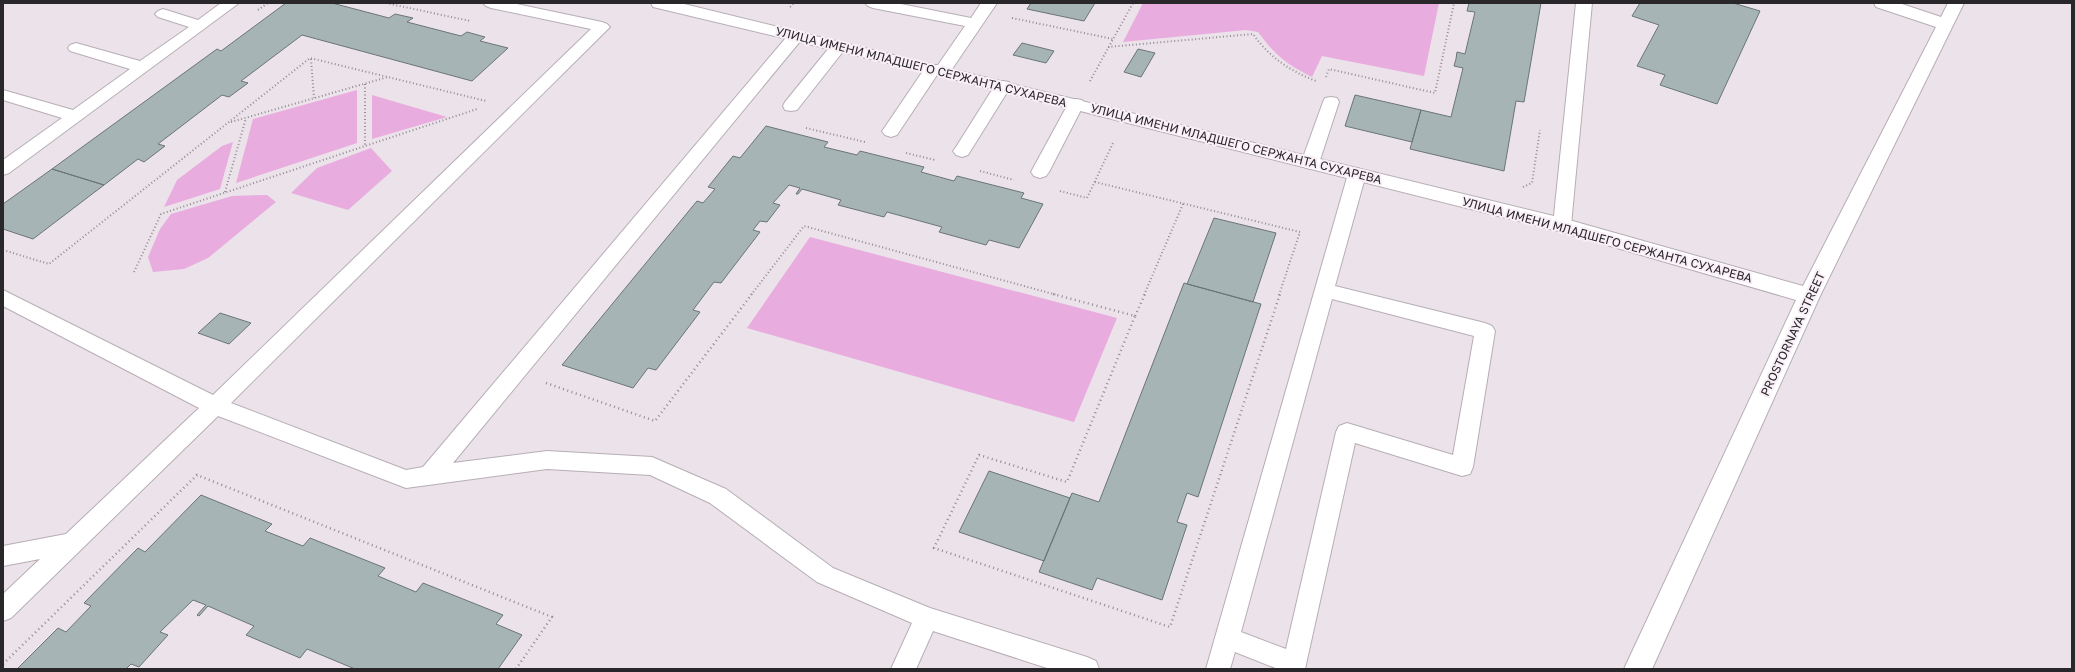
<svg xmlns="http://www.w3.org/2000/svg" width="2075" height="672" font-family="'Golos Text',sans-serif">
	<style>
		.green { fill: #e9acdf }
		.building { fill: #a7b4b5; stroke: #6a7576 }
		.lines { fill: none; stroke-linecap: round; stroke-linejoin: round }
		.service-casing { stroke: #b7aeb5; stroke-width: 2 }
		.minor-casing { stroke: #b7aeb5; stroke-width: 2 }
		.path-far1 { stroke: #938c92; stroke-width: 2; stroke-dasharray: 1 2.5; stroke-linecap: butt }
		.path { stroke: #938c92; stroke-width: 2.5; stroke-dasharray: 1 3.5; stroke-linecap: butt }
		.service { fill: #fff; fill-rule: evenodd }
		.minor { fill: #fff; fill-rule: evenodd }
		.labels { text-anchor: middle; stroke-width: 4; stroke-linejoin: round; paint-order: stroke }
		.street-label { font-size: 12px; fill: #2a272a; stroke: #f9eff7 }
	</style>
	<rect width="100%" height="100%" fill="#ebe2ea"/>
	<path class="green" d="M1143 3H1439L1424 76 1322 56 1312 77C1286 64 1275 55 1258 32L1246 30 1123 42Z
		M357 90V143L236 183 253 119Z
		M372 95 447 117 372 139Z
		M233 142 220 189 164 207 177 180 222 146Z
		M371 148 392 171 348 210 291 193 317 168Z
		M267 195 276 202 208 258 184 269 153 272 148 257 160 229 171 214 232 196Z
		M810 237 1117 318 1074 422 747 328Z"/>
	<path class="building" d="M286 3H332L389 18 395 14 413 18 407 22 461 36 467 32 485 37 480 41 508 48 472 81 302 35 241 81 248 83 229 97 222 95 158 144 165 146 144 162 138 159 104 185 52 169 217 49 221 51Z
		M1031 3H1095L1084 21 1027 9Z
		M1469 3H1541L1524 102 1516 101 1504 171 1410 149 1421 110 1451 117 1463 68 1454 66 1456 59 1457 52 1465 54 1475 12 1467 11Z
		M1640 3H1733L1760 11 1717 104 1660 85 1665 75 1637 66 1659 25 1632 16Z
		M1022 43 1054 51 1046 63 1013 55Z
		M1138 49 1155 53 1141 77 1124 72Z
		M1355 95 1421 110 1412 142 1345 126Z
		M766 126 828 142 824 147 857 155 860 151 924 167 921 172 954 181 957 176 1024 193 1021 198 1043 204 1019 248 989 240 986 245 939 232 942 227 887 212 884 217 838 205 841 200 802 189 798 194H796L800 188 789 185 773 203 780 205 767 222 760 221 753 230 760 232 721 283 714 282 693 310 700 312 656 370 648 368 633 388 562 365 697 201 703 203 715 189 708 187 733 156 740 158Z
		M52 169 104 185 33 239 3 229V204Z
		M1214 218 1276 233 1253 302 1187 284Z
		M1184 283 1261 304 1198 497 1187 493 1177 522 1187 525 1162 600 1097 578 1092 590 1039 572 1072 493 1099 502Z
		M220 313 251 323 229 344 198 333Z
		M989 471 1070 498 1044 561 959 532Z
		M201 495 272 524 265 531 303 546 310 538 385 568 378 576 416 592 423 583 503 615 496 624 522 635 498 669H355L307 649 300 658 246 635 254 626 208 606 199 616 197 615 206 605 193 600 160 632 168 635 139 667 131 664 126 669H17L58 628 66 632 91 606 84 603 138 548 145 552Z"/>
	<g class="lines">
		<defs>
			<path id="service" d="M221 3H239L9 173 3 175V160L62 118 3 100V90L73 110 130 69 70 51 68 48 70 45 76 43 140 61 189 27 158 17 155 14 158 11 163 9 198 20Z
				M483 3H512L602 22 607 24 610 27 231 403 406 470 423 467 790 33H802L804 36 802 39 453 463 547 451 652 457 726 489 833 568 930 608 1087 657 1096 661 1099 669H1050L933 631 916 669H891L912 623 817 582 710 503 650 475 547 469 406 488 218 416 11 618 3 621V594L40 559 3 566V546L66 534 199 408 3 306V290L213 395 591 29 491 8 486 6Z
				M865 3H896L971 18 981 3H997L948 75H937L897 135 891 137 885 135 882 131 885 127 927 65H938L965 26 873 8 868 6Z
				M1576 3H1592L1571 225 1568 230 1562 231 1556 230 1553 225Z
				M839 41 845 43 847 46 845 49 797 110 791 111 785 110 783 106 785 102 833 43Z
				M1003 81 1009 82 1011 86 968 155 962 157 956 155 953 151 956 147 997 82Z
				M1331 97 1337 98 1339 102 1319 163 1316 167 1310 169 1304 167 1301 163 1323 102 1325 98Z
				M1076 99 1082 100 1084 104 1049 172 1046 176 1040 178 1034 176 1031 172 1068 104 1070 100Z
				M1357 168 1363 170 1366 174 1335 286 1485 323 1492 326 1495 331 1473 467 1470 474 1462 476 1355 443 1305 669H1278L1235 652 1230 669H1206L1348 174 1351 170ZM1332 299 1474 336 1453 455 1347 423 1339 426 1336 432 1286 649 1241 632Z"/>
			<path id="minor" d="M651 3H680L1562 218 1803 286 1936 27 1876 7 1874 3H1899L1941 17 1948 3H1964L1820 296 1652 669H1624L1796 300 1562 232 933 74 653 7Z"/>
		</defs>
		<use href="#service" class="service-casing"/>
		<use href="#minor" class="minor-casing"/>
		<path class="path-far1" d="M386 3 470 21
			M790 7 794 3
			M258 10 268 3
			M1012 18 1113 39
			M1108 47 1253 34C1269 57 1290 71 1316 81
			M311 59 314 98
			M1326 77 1329 69 1435 93 1454 3
			M1090 81 1133 3
			M365 84V146L477 109
			M231 122 388 77
			M806 128 865 142
			M906 153 935 160
			M980 171 1014 180
			M1095 182 1300 232 1279 295
			M1523 187 1532 183 1540 130
			M1060 191 1087 198 1114 141
			M225 192 246 118
			M3 250 49 264 310 58 486 101
			M134 272 161 214 365 146
			M751 295 804 226 1057 295
			M1144 295 1183 204"/>
		<path class="path" d="M1053 294 1135 316 1067 482 979 455 934 548 1170 627 1280 294
			M1135 316 1145 294
			M546 383 655 421 752 294
			M3 664 197 475 552 617 516 669"/>
		<use href="#service" class="service"/>
		<use href="#minor" class="minor"/>
	</g>
	<g class="labels">
		<g class="street-label">
			<text transform="translate(921 67) rotate(14)" y="4">УЛИЦА ИМЕНИ МЛАДШЕГО СЕРЖАНТА СУХАРЕВА</text>
			<text transform="translate(1236 144) rotate(14)" y="4">УЛИЦА ИМЕНИ МЛАДШЕГО СЕРЖАНТА СУХАРЕВА</text>
			<text transform="translate(1607 240) rotate(15)" y="4">УЛИЦА ИМЕНИ МЛАДШЕГО СЕРЖАНТА СУХАРЕВА</text>
			<text transform="translate(1793 334) rotate(-65)" y="4">PROSTORNAYA STREET</text>
		</g>
	</g>
	<rect width="2075" height="672" fill="none" stroke="#2a272a" stroke-width="8"/>
</svg>
